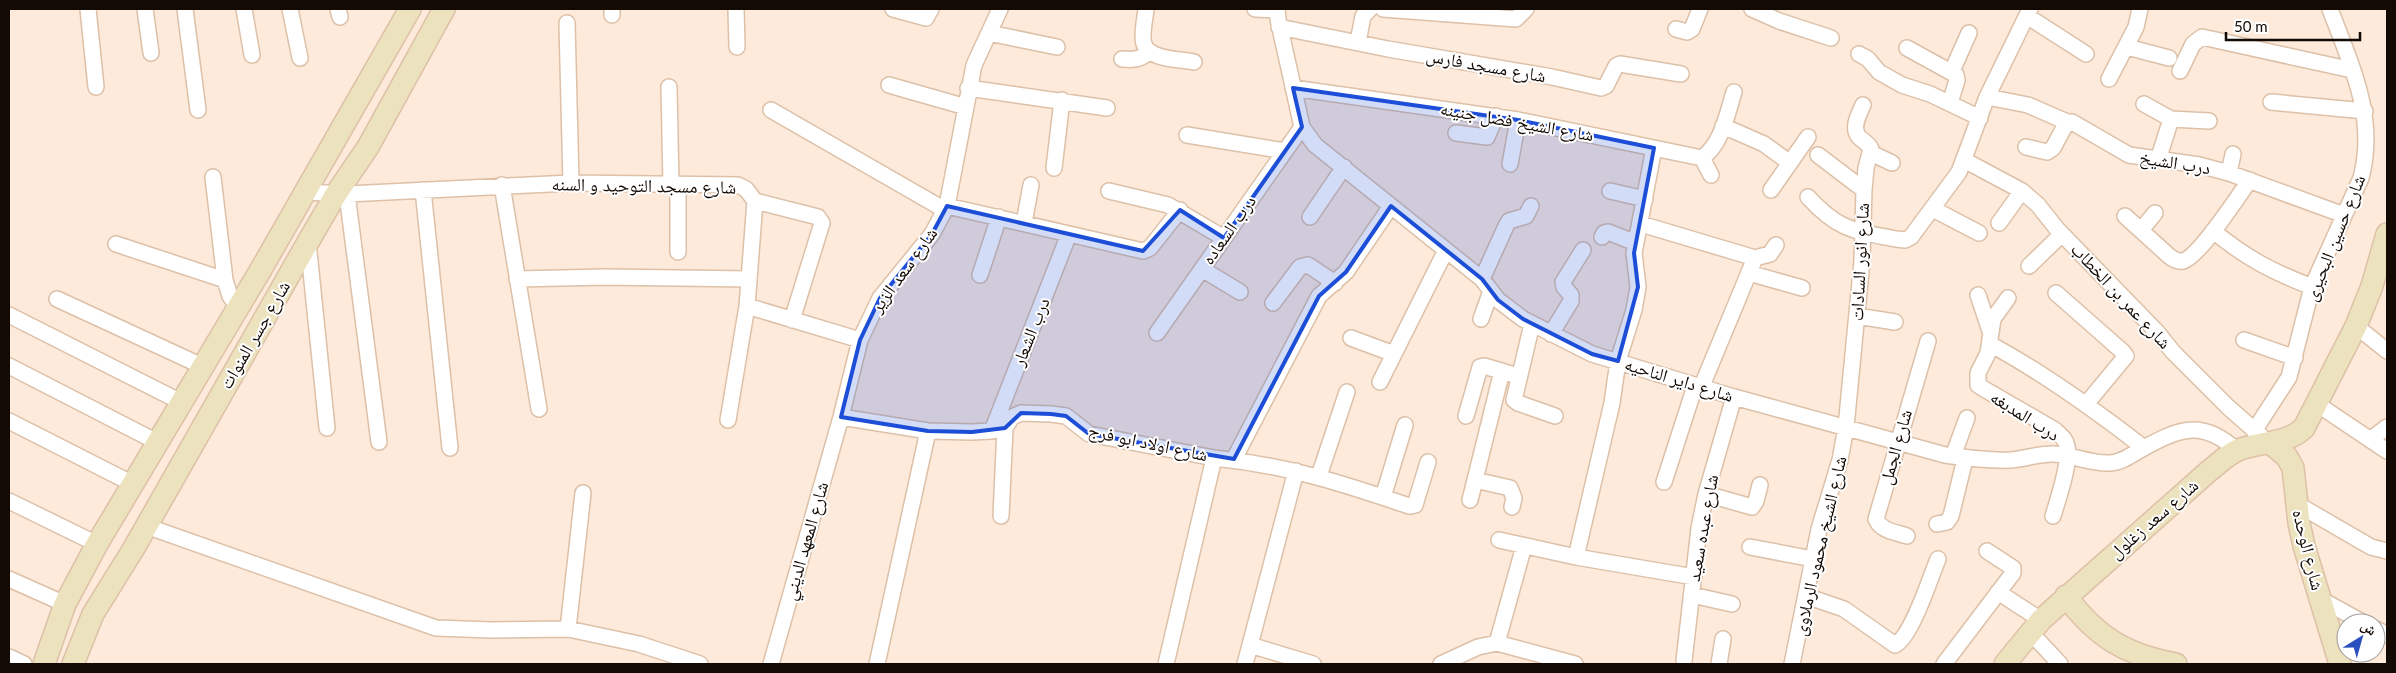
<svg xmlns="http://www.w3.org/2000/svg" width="2396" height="673" font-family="Lato,'Noto Naskh Arabic',sans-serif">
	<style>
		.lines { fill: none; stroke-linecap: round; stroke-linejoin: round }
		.street-casing { stroke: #ddc0a7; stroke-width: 18 }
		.secondary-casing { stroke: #ddc0a7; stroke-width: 24 }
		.street { stroke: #fff; stroke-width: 15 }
		.secondary { stroke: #ece2bd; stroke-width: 21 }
		.marked { fill: #1d4ed8; fill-opacity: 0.2; stroke: #1d4ed8; stroke-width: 4; stroke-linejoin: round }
		.labels { text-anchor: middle; stroke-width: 4; stroke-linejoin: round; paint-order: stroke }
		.street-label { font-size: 18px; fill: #130a03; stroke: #fff }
	</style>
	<rect width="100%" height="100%" fill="#fdeadb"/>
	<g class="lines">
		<defs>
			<path id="street" d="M88 9 96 87
				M145 9 151 53
				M185 9 198 110
				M244 9 252 55
				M290 9 300 58
				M338 9 340 17
				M736 9 737 47
				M893 9 926 18 931 9
				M1146 9C1145 19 1141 35 1144 44 1149 60 1180 59 1194 62
				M1255 9 1277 10
				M1277 9 1278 19 1302 127 1315 145 1482 279 1498 300 1523 319 1592 354 1734 397 1945 455C1967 458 1988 461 2010 460 2024 459 2038 454 2052 454 2071 454 2090 464 2109 463 2120 463 2130 456 2140 450 2178 429 2202 418 2237 451
				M1383 9 1516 19 1526 9
				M1752 9 1779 21 1831 38
				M612 15V9
				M2027 16 2086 54
				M567 23 571 183
				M1279 27 1388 49 1552 77 1601 88 1606 86 1616 66 1620 64 1681 74
				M1676 29 1687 32 1692 29 1700 9
				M989 33 1057 47
				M1358 42 1363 16 1370 9
				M2127 47 2169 58
				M1907 48 1956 75 1957 80 1950 103
				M1859 54 1868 59 1879 72 1902 85 1930 94 1980 118
				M1122 59C1133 60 1141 60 1149 51
				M1952 71 1969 33
				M2180 71 2193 44 2202 37 2352 70
				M2109 79 2136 27 2140 9
				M889 85 966 107
				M669 87 671 185
				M968 88 1107 108
				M1293 88 1518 120 1702 158C1722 144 1727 114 1734 92
				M1987 97 2028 105 2067 122
				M2271 102 2365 111
				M2144 104 2171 119 2209 121
				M771 110 945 210
				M1723 126 1764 144 1790 163
				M1456 133 1487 137 1496 116
				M1187 135 1285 151
				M2026 147 2047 152 2053 148 2067 122H2072L2129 155 2199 165 2229 173 2344 215
				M1871 153 1892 163
				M1818 155 1864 190
				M1702 158 1711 175
				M1964 160 2022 191 2038 205 2057 229 2157 332 2173 352 2228 407 2261 436
				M2158 160 2171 119
				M1510 164 1518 120
				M1054 168 1062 100
				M2229 173 2233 154
				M213 177 225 280 230 296 238 307
				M502 185 539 409
				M423 190 450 448
				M1771 190 1808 137
				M1109 191 1168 205 1224 238
				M1610 191 1645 199
				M305 192 347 194 571 183 738 185 746 189 755 201 747 306 728 420
				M347 194 379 442
				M1808 197C1838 230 1854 231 1896 239L1905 240 1911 237 1959 172 1987 97 2030 9
				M755 201 818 217 822 223 792 320
				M947 206 1143 251 1150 248 1180 210
				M1933 209 1979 233
				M2125 216 2169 256C2173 259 2177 262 2183 261 2200 256 2238 196 2250 180
				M1310 217 1344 167
				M1024 223 1031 185
				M1999 223 2022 191
				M1641 224 1755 258
				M2141 230 2155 213
				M2213 231C2248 259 2271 271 2312 287
				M1602 237 1604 233 1608 232 1636 243
				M308 242 327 428
				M116 244 225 280
				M678 252V185
				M2029 266 2062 234
				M1202 269 1240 292
				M1749 273 1802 288
				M980 275 999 217
				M517 279 605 277 749 279
				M1482 279 1506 226 1509 221 1526 216 1531 206
				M2056 293 2123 352 2126 356 2087 403
				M1978 295 1990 331
				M2008 298 1993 319 1988 353 1978 373V385L1984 389 2055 430C2060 435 2066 439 2067 446 2071 462 2058 499 2053 516
				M57 299 202 366
				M1273 303 1300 267 1308 265 1335 283
				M747 306 860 340
				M9 315 181 402
				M1857 316 1895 322
				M1481 319 1491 291
				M1532 324 1514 400 1518 403 1555 416
				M2356 326 2387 351
				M1157 333 1302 127
				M1551 334 1571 301V295L1564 287 1563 282 1583 250
				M1351 338 1394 354
				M2244 340 2295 358
				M1990 344C2045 374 2095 410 2144 448
				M9 366 157 442
				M1380 382 1446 250
				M1701 388 1755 258 1770 254 1776 245
				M2317 404 2387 451
				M1466 416 1480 367 1484 366 1511 374
				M841 417 928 431 972 432 992 431 1005 428 1012 417 1021 413 1051 414 1066 416 1089 434 1214 458C1285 465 1342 483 1409 506L1415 505 1428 462
				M9 421 133 484
				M992 431 1069 234
				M2254 431 2289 377 2312 287 2361 178C2377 117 2351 65 2330 9
				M2370 440 2387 427
				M1953 456 1967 418
				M1234 459 1319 296 1346 272 1391 206
				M1319 476 1347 392
				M1475 480 1510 488 1514 498 1512 507
				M1664 482 1695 386
				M1706 494 1752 507 1756 501 1760 485
				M1383 497 1405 425
				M1470 500 1502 371
				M9 501 97 544
				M2297 504 2371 547 2387 551
				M1001 516 1005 428
				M1937 524 1947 522 1951 516 1965 459
				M146 526 436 628 492 630 568 629 639 644 700 664
				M1907 536C1895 532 1881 531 1876 519L1928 341
				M1499 540 1576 557 1694 577
				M1750 547 1813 559
				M1576 557 1612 403 1618 361 1634 310 1638 287 1634 253 1654 148
				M9 579 65 604
				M1998 592 2041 620
				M1692 595 1732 604
				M1806 596 1844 609 1895 645C1912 636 1930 578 1938 559
				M2320 599 2364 623
				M568 629 583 493
				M2376 629 2387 635
				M2030 632 2060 664
				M1497 643 1524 546
				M1250 645 1313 664
				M9 657 24 664
				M1684 661 1699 528 1706 494 1734 397
				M771 664 841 417 860 340 880 298 932 234 947 206 974 65 1000 9
				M877 664 928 431
				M1166 664 1214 458
				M1245 664 1296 471
				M1441 664 1478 647 1497 643 1575 664
				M1719 664 1723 639
				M1792 664 1819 529 1840 460 1846 427 1862 261 1864 190 1866 168 1871 149C1868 143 1863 141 1859 137 1851 128 1859 114 1863 105
				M1944 664 2013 573V568L1987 551"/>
			<path id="secondary" d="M2270 443 2287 457 2293 468 2299 523 2304 546 2340 664
				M2066 596C2096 637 2126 655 2176 664
				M44 664 65 604 97 544 260 271 410 9
				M73 664 93 614 134 548 308 242 336 194 368 147 444 9
				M2005 664 2041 620 2209 471C2218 464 2228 454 2238 450 2260 441 2286 445 2304 428L2356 326 2372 286 2387 234"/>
		</defs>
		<use href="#street" class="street-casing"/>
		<use href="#secondary" class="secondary-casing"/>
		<use href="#street" class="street"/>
		<use href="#secondary" class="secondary"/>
	</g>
	<path class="marked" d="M1293 88 1518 120 1654 148 1634 253 1638 287 1618 361 1592 354 1523 319 1498 300 1482 279 1391 206 1346 272 1319 296 1234 459 1089 434 1066 416 1051 414 1021 413 1005 428 972 432 928 431 841 417 860 340 880 298 932 234 947 206 1143 251 1180 210 1224 238 1302 127Z"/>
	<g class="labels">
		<g class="street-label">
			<text transform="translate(1486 66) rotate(10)" y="6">شارع مسجد فارس</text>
			<text transform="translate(1517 122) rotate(10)" y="6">شارع الشيخ فضل جنينه</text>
			<text transform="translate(2175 163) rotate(9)" y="6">درب الشيخ</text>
			<text transform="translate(644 186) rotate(1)" y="6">شارع مسجد التوحيد و السنه</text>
			<text transform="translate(1229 230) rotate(-55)" y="6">درب السعاده</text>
			<text transform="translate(2335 238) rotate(-68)" y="6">شارع حسين البحيرى</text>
			<text transform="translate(1860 262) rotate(-87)" y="6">شارع انور السادات</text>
			<text transform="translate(904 270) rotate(-54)" y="6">شارع سعد الزير</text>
			<text transform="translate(2121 296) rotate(47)" y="6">شارع عمر بن الخطاب</text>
			<text transform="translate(1031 332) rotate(-68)" y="6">درب الشعار</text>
			<text transform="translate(255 335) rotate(-60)" y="6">شارع جسر المنوات</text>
			<text transform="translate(1679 380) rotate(17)" y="6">شارع داير الناحيه</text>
			<text transform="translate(2025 416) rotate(32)" y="6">درب المدبغه</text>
			<text transform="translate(1148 443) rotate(12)" y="6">شارع اولاد ابو فرج</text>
			<text transform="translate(1896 447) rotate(-74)" y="6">شارع الجمل</text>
			<text transform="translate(2154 519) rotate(-41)" y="6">شارع سعد زغلول</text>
			<text transform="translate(1703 528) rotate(-80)" y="6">شارع عبده سعيد</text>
			<text transform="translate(806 541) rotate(-74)" y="6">شارع المعهد الديني</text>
			<text transform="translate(1820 546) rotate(-77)" y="6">شارع الشيخ محمود الرملاوى</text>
			<text transform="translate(2308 550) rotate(76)" y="6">شارع الوحده</text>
		</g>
	</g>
	<rect width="2396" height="673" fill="none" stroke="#130a03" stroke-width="20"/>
	<g transform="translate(2361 638) rotate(37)"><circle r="24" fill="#ffffff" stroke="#a19d9a"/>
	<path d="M0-4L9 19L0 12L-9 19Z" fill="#2a4fbf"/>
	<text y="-8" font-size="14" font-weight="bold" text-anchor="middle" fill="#130a03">ش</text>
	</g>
	<path d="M2226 32v8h134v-8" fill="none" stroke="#130a03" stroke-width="2.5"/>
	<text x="2234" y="32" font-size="15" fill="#130a03" stroke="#ffffff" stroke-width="4" paint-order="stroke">50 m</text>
</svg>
